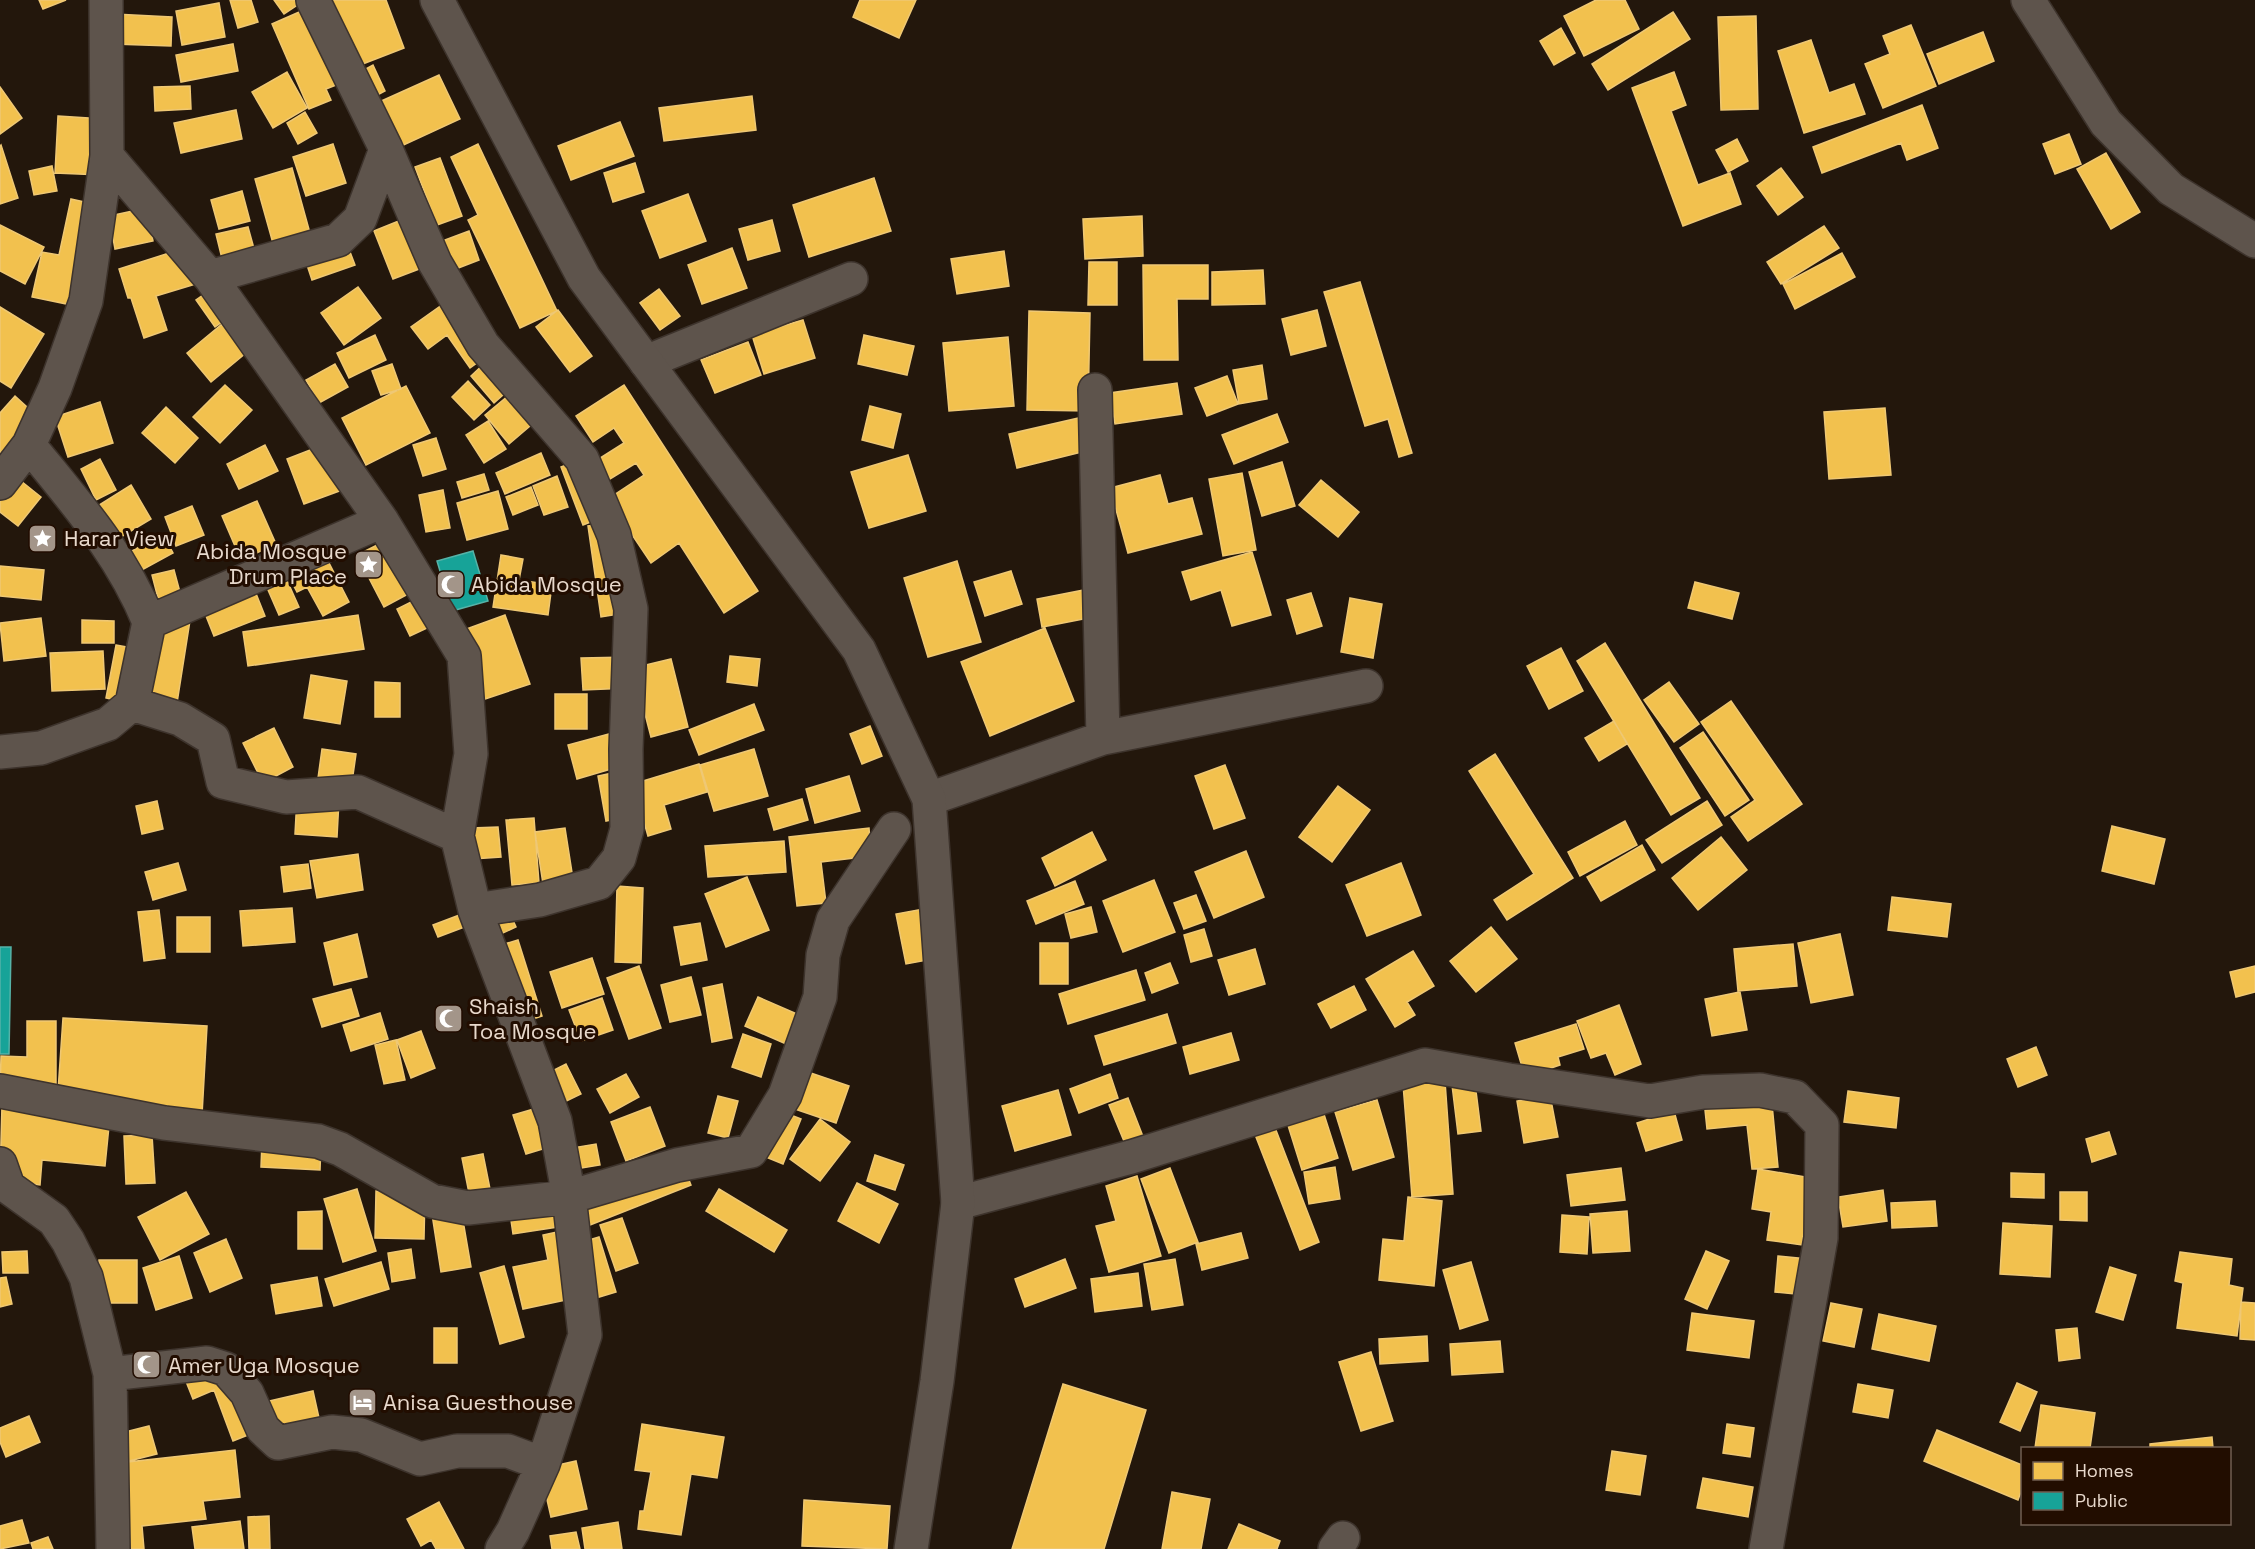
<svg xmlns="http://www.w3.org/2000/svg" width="2255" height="1549" font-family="'Space Grotesk',sans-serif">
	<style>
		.homes { fill: #f2c14e; stroke: #efc874; stroke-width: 1.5 }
		.public { fill: #17a398; stroke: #56b3a8; stroke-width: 1.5 }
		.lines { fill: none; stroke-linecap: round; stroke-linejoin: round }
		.minor-casing { stroke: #3d332c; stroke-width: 36 }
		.tertiary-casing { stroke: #3d332c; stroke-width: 36 }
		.minor { stroke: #5e544c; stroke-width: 33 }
		.tertiary { stroke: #5e544c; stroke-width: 33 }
		.labels { text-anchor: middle; stroke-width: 6; stroke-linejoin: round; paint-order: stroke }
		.poi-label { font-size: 22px; fill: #e8d9cc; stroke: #220d00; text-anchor: start }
	</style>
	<rect width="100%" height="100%" fill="#23170c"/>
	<path class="homes" d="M39 0H66L43 9Z
		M230 0H251L258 22 238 28Z
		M274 0H305L284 14Z
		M329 0H386L404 48 355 67Z
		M860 0H916L899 38 853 17Z
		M1596 0H1625L1639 29 1584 56 1564 16Z
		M219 3 225 37 182 45 176 11Z
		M306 9 349 80 326 89 331 100 309 109 272 24Z
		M1673 12 1690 39 1608 90 1592 64Z
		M114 14 172 17 171 46 113 44Z
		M1756 16 1758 109 1721 110 1718 17Z
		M1911 25 1936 86 1883 108 1865 64 1890 54 1883 36Z
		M1561 28 1575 53 1554 65 1540 41Z
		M1983 32 1994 61 1939 84 1927 54Z
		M1811 40 1829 93 1854 84 1865 114 1804 133 1778 51Z
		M233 44 238 71 181 82 176 55Z
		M373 65 385 91 372 98 360 72Z
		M287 72 307 108 273 128 252 92Z
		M1674 72 1686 105 1671 111 1698 185 1730 173 1741 204 1683 226 1632 88Z
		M439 75 460 119 397 148 377 103Z
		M190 86 191 109 155 111 154 87Z
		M0 87 22 118 0 134Z
		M752 96 756 130 664 141 659 108Z
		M1922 105 1938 148 1907 160 1901 143 1822 173 1813 147Z
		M236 110 242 139 181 153 174 123Z
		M305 112 317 133 298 144 287 123Z
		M58 116 104 119 101 175 55 173Z
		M620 122 634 156 571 180 558 146Z
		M2069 134 2081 164 2055 174 2043 144Z
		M1737 139 1748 161 1728 172 1716 150Z
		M333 144 346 183 306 196 293 157Z
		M478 144 557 311 520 328 468 220 478 215 451 157Z
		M1 145 18 198 0 204V146Z
		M2106 153 2140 212 2111 229 2077 169Z
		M440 158 462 216 437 225 415 167Z
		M635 163 644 192 613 202 604 173Z
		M52 166 57 191 34 195 29 171Z
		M292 168 313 244 276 254 255 179Z
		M1781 168 1803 197 1778 215 1757 186Z
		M874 178 891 231 809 257 793 205Z
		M242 191 250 221 219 229 211 200Z
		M688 194 706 241 660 258 642 211Z
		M71 199 103 206 81 307 32 297 42 252 59 255Z
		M147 208 153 241 115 249 109 216Z
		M416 214 435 263 393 279 374 231Z
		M1142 216 1143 256 1085 259 1083 219Z
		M772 220 780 251 748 260 739 229Z
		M0 225 44 247 25 284 0 271Z
		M1824 226 1839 248 1781 284 1767 262Z
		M248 227 258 263 225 271 216 234Z
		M469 231 479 260 448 272 437 243Z
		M347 244 355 265 312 280 305 259Z
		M188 247 199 283 156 296 167 330 144 338 131 298H128L119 269Z
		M732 248 747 288 702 304 688 265Z
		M1004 251 1009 286 957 294 951 259Z
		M1842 253 1855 277 1795 309 1783 284Z
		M1089 262H1117V305H1088Z
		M1143 265H1208V299H1177L1178 360H1144Z
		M1263 270 1265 304 1212 305V272Z
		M1360 282 1412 453 1399 457 1388 419 1365 426 1324 292Z
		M216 286 236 312 215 327 196 300Z
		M358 287 381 318 344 345 321 313Z
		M659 289 680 316 660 330 640 303Z
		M446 302 485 357 470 368 447 335 428 349 411 327Z
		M0 307 44 334 11 388 0 381Z
		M558 310 592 356 570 372 536 327Z
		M1317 310 1326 346 1291 355 1282 319Z
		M1029 311 1090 313 1088 411 1027 410Z
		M803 320 815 358 764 374 752 335Z
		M222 324 246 353 211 382 187 353Z
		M375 335 386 360 349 378 337 353Z
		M864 335 914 346 907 375 858 364Z
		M1008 337 1014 406 949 411 943 343Z
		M748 342 761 375 715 393 701 360Z
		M489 359 513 386 494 403 471 376Z
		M335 364 348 387 319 403 306 380Z
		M392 364 401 389 381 395 372 371Z
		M1262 365 1267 399 1239 404 1233 370Z
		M1227 376 1238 404 1207 416 1195 388Z
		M468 381 490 405 474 420 452 397Z
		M1177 383 1182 414 1115 424 1110 393Z
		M225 385 252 410 220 443 193 417Z
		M624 385 758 591 724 613 679 543 651 563 608 499 644 475 636 463 610 479 597 460 624 443 614 428 593 442 576 416Z
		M406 386 430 433 366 465 342 418Z
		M520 386 543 415 509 444 485 415Z
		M15 396 38 417 4 455 0 452V413Z
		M100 402 113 443 68 457 55 417Z
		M870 406 901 414 893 448 862 440Z
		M166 407 198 438 175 463 142 433Z
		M1885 408 1891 475 1829 479 1824 412Z
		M1277 414 1288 442 1234 464 1222 435Z
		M1083 417 1090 450 1017 468 1009 434Z
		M488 421 506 449 484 463 466 435Z
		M436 438 446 469 423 476 413 445Z
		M336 440 353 486 304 504 287 459Z
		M265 445 278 471 239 489 227 464Z
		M541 453 550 475 505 494 496 473Z
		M908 455 926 511 869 528 851 472Z
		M585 458 606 516 583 525 561 467Z
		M100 459 116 490 96 500 81 469Z
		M1282 462 1295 506 1262 516 1249 472Z
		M1242 473 1256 550 1223 556 1209 479Z
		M484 474 489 490 462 498 457 482Z
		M1160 475 1168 504 1192 498 1202 534 1128 553 1110 488Z
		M557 476 568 507 544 515 533 486Z
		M16 477 41 497 18 526 0 512V497Z
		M1321 480 1359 512 1338 537 1299 505Z
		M131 485 151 519 116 540 96 507Z
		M531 487 538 505 513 515 506 497Z
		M443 490 450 528 426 532 419 495Z
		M498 491 508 529 467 540 457 503Z
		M257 501 276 544 241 560 222 516Z
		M192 506 204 535 176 546 165 517Z
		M619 522 632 612 601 617 588 526Z
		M163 534 173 553 140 571 130 552Z
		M385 541 412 592 384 607 357 555Z
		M1252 552 1271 615 1232 626 1221 590 1191 600 1182 572Z
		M501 555 523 559 519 580 552 585 548 615 493 607Z
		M277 558 299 607 279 615 258 567Z
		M279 558 328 561 349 602 323 616 307 587 297 592Z
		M957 561 981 642 928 657 904 578Z
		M0 566 44 570 41 600 0 596Z
		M174 570 181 596 159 602 152 575Z
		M1011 571 1022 604 985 616 974 582Z
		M249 576 265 616 214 636 198 596Z
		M1695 582 1739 593 1732 619 1688 608Z
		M1089 589 1094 617 1042 627 1037 599Z
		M1311 593 1322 626 1297 634 1287 600Z
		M425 595 438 623 410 636 397 609Z
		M1350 598 1382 604 1373 658 1341 652Z
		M156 608 191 614 177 703 140 697Z
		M358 615 364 649 248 666 243 632Z
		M505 615 530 684 485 699 461 631Z
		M41 618 46 656 4 661 0 623Z
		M82 620 114 621V643H82Z
		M1045 628 1074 701 990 736 961 662Z
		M1605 643 1700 798 1671 815 1577 661Z
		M116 645 133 648 123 702 106 698Z
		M1561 648 1583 691 1549 709 1527 666Z
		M103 651 105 689 52 691 50 653Z
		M730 656 760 659 757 686 727 682Z
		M629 657 630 688 583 690 581 658Z
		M671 659 688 727 651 737 633 668Z
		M311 675 347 681 340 724 304 718Z
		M375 682 400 683V717H375Z
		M1669 682 1699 724 1674 742 1644 700Z
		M555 694H587V729H555Z
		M1731 701 1802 804 1748 841 1731 817 1755 800 1701 722Z
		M754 704 764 730 699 755 689 730Z
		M1614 721 1627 744 1599 761 1585 738Z
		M870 726 882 756 862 764 850 734Z
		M274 728 293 767 263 783 243 743Z
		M1703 732 1749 800 1725 816 1680 748Z
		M609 734 618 767 577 779 568 745Z
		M322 749 356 754 352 782 318 778Z
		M754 749 768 796 714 811 700 765Z
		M1495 754 1573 878 1507 920 1494 900 1534 874 1469 771Z
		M699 764 707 792 664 805 671 829 648 836 633 784Z
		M1225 765 1245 818 1214 829 1195 776Z
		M617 772 625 817 606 821 598 776Z
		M849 776 860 811 815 823 806 789Z
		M1338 786 1370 810 1332 862 1299 837Z
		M297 797 339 800 337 837 295 834Z
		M802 799 808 820 774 830 768 809Z
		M157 801 163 829 142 834 136 806Z
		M1707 801 1722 825 1662 863 1646 840Z
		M534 818 539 883 512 885 506 820Z
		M1625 821 1637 845 1580 876 1568 852Z
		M2112 826 2165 839 2154 884 2102 871Z
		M498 827 501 857 473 859 471 828Z
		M565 828 573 879 543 884 535 832Z
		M869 828 871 856 821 862 826 903 797 906 789 837Z
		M1092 832 1106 860 1055 886 1042 858Z
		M1721 837 1747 870 1698 910 1672 878Z
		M784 841 786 872 708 877 705 846Z
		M1642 845 1655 870 1601 901 1587 877Z
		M1246 851 1264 897 1214 918 1195 872Z
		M358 854 363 890 317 898 310 861Z
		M178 863 186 890 153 900 145 872Z
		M1401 863 1421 915 1367 936 1346 885Z
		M308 864 311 888 284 892 281 867Z
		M747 877 769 930 726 947 705 894Z
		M1154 880 1175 932 1123 952 1103 901Z
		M1075 881 1084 904 1036 924 1027 901Z
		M617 886 643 888 641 963 615 962Z
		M1196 895 1206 921 1184 929 1174 903Z
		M1892 897 1951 904 1947 937 1888 930Z
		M507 907 516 927 494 937 485 918Z
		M1091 907 1097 932 1071 938 1065 914Z
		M292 908 295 942 243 946 240 911Z
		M923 909 933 959 906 964 896 914Z
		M159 910 165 958 144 961 138 912Z
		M462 914 467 926 438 937 433 925Z
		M177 917H210V952H177Z
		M700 923 707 960 681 965 674 927Z
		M1491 927 1517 959 1476 992 1450 961Z
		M1204 929 1212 956 1191 962 1184 935Z
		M357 934 367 977 334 985 324 943Z
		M1840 934 1853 995 1811 1003 1798 943Z
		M518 940 542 1016 515 1025 491 948Z
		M1040 943H1068V984H1040Z
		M1793 944 1797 986 1738 991 1734 949Z
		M1255 949 1265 984 1229 995 1218 960Z
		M1413 951 1434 986 1407 1002 1415 1015 1395 1027 1366 979Z
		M592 958 604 994 562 1008 550 972Z
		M1170 963 1178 983 1152 993 1145 973Z
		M639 966 661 1028 629 1039 607 978Z
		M2255 966V992L2236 997 2230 972Z
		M1136 970 1145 1000 1068 1024 1059 994Z
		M691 977 701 1015 670 1022 661 985Z
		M722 984 732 1038 712 1042 703 988Z
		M1354 986 1366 1010 1331 1028 1318 1004Z
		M351 989 359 1016 322 1027 313 999Z
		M1740 992 1747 1030 1712 1036 1705 999Z
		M758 997 806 1018 793 1047 745 1026Z
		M602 998 613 1030 581 1041 569 1010Z
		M1619 1005 1641 1064 1615 1075 1606 1053 1591 1058 1577 1021Z
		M380 1013 388 1039 351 1051 343 1025Z
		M1167 1014 1176 1043 1104 1065 1095 1036Z
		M63 1018 207 1026 202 1115 57 1106Z
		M27 1021H56V1093L0 1092 1 1056 27 1057Z
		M1576 1024 1584 1049 1558 1057 1560 1065 1525 1077 1515 1043Z
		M421 1031 435 1068 411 1078 397 1040Z
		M1231 1033 1239 1060 1190 1074 1183 1047Z
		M743 1034 771 1044 761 1077 732 1067Z
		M396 1040 405 1080 384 1084 375 1045Z
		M2036 1047 2047 1075 2018 1087 2007 1059Z
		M566 1064 581 1094 554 1107 540 1077Z
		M799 1069 849 1086 836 1123 786 1106Z
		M626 1074 639 1097 610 1113 597 1089Z
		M1110 1074 1118 1098 1079 1113 1070 1089Z
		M1445 1081 1453 1194 1412 1197 1403 1084Z
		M1475 1083 1481 1131 1458 1134 1452 1085Z
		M1058 1090 1071 1135 1015 1151 1002 1106Z
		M1848 1091 1899 1098 1896 1128 1844 1122Z
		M1550 1095 1558 1137 1524 1143 1517 1101Z
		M718 1096 738 1101 728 1138 708 1133Z
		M1128 1098 1144 1139 1126 1146 1109 1105Z
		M1377 1100 1394 1157 1353 1170 1335 1112Z
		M1772 1104 1778 1167 1752 1169 1747 1125 1707 1129 1705 1110Z
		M2 1105 110 1116 105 1166 42 1160 40 1185 0 1180Z
		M544 1106 556 1145 526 1154 513 1115Z
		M650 1107 665 1146 626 1161 611 1122Z
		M1322 1108 1338 1158 1302 1170 1286 1119Z
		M1674 1111 1682 1140 1646 1151 1637 1123Z
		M783 1112 801 1119 783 1164 766 1157Z
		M820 1119 850 1142 820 1181 790 1159Z
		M1274 1125 1319 1242 1300 1250 1254 1132Z
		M2109 1132 2116 1154 2092 1162 2086 1139Z
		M152 1135 155 1183 126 1184 124 1136Z
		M262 1141 321 1144 320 1170 261 1167Z
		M596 1144 600 1165 576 1169 572 1148Z
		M483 1154 490 1189 469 1193 462 1158Z
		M875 1155 904 1165 895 1190 867 1181Z
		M681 1160 691 1185 585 1227 575 1202Z
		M1335 1167 1340 1199 1309 1204 1304 1172Z
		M1170 1168 1198 1242 1169 1253 1141 1179Z
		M1621 1168 1625 1200 1571 1206 1567 1175Z
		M1758 1169 1812 1178 1802 1245 1767 1240 1771 1212 1752 1209Z
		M2011 1173 2044 1174V1198L2011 1197Z
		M1137 1176 1161 1256 1109 1272 1096 1226 1116 1221 1106 1186Z
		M857 1183 898 1204 879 1243 838 1221Z
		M357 1189 376 1251 343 1262 324 1199Z
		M719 1189 787 1230 774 1252 706 1211Z
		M1883 1190 1887 1221 1843 1227 1838 1197Z
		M376 1191 425 1193 424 1239 375 1238Z
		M186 1192 209 1234 160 1260 138 1217Z
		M2060 1192H2087V1221L2060 1220Z
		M1408 1197 1442 1201 1434 1286 1379 1280 1383 1239 1404 1241Z
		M561 1200 564 1226 513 1234 509 1207Z
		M1935 1201 1937 1226 1892 1228 1891 1203Z
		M461 1209 471 1267 441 1272 432 1214Z
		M322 1211V1249H298V1212Z
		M1627 1211 1630 1251 1593 1253 1590 1214Z
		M1562 1215 1589 1217 1587 1254 1560 1252Z
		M622 1218 638 1263 616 1271 600 1225Z
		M2003 1223 2052 1226 2050 1277 2000 1274Z
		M571 1229 585 1296 523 1309 513 1267 548 1260 543 1235Z
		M1241 1233 1248 1258 1202 1270 1196 1244Z
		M599 1237 616 1292 596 1298 579 1243Z
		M226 1239 242 1278 210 1292 194 1253Z
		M411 1249 415 1278 392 1282 388 1253Z
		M27 1251 28 1273H3L2 1252Z
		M1706 1251 1729 1261 1707 1309 1685 1299Z
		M2180 1252 2232 1259 2229 1285 2243 1288 2237 1336 2177 1328 2183 1283 2175 1281Z
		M179 1256 192 1298 156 1310 143 1268Z
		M1778 1256 1808 1259 1805 1295 1775 1292Z
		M1065 1259 1076 1288 1025 1307 1015 1279Z
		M1175 1259 1183 1305 1152 1310 1144 1264Z
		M99 1260H137V1303H99Z
		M381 1262 389 1289 334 1306 325 1279Z
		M1471 1262 1488 1320 1460 1329 1443 1270Z
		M504 1266 524 1337 500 1344 480 1273Z
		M2110 1267 2136 1275 2123 1320 2096 1312Z
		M1138 1273 1142 1306 1095 1312 1091 1279Z
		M6 1277 12 1304 0 1307V1278Z
		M317 1277 322 1306 276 1314 271 1285Z
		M2241 1302 2255 1303V1340L2240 1339Z
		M1831 1303 1862 1309 1854 1347 1823 1341Z
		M1692 1313 1754 1321 1749 1358 1687 1350Z
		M1879 1314 1936 1326 1929 1361 1872 1349Z
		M434 1328H457V1363H434Z
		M2077 1328 2080 1358 2059 1361 2056 1330Z
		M1427 1336 1428 1361 1380 1364 1379 1339Z
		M1500 1341 1503 1372 1452 1375 1450 1344Z
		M1371 1352 1393 1421 1361 1431 1339 1362Z
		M222 1353 253 1433 233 1441 214 1390 193 1399 181 1369Z
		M2017 1383 2037 1392 2020 1431 2000 1422Z
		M1063 1384 1146 1410 1104 1549H1012Z
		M1858 1384 1893 1390 1888 1418 1853 1412Z
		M313 1391 321 1427 278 1437 269 1401Z
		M2041 1405 2095 1413 2090 1448H2035Z
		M29 1416 40 1442 6 1457 0 1442V1428Z
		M642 1424 724 1437 717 1478 691 1474 681 1535 638 1529 640 1511H644L651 1472 635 1470Z
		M1727 1424 1754 1428 1750 1457 1723 1453Z
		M149 1426 157 1454 129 1461 121 1433Z
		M1937 1430 2022 1465V1489L2018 1500 1924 1461Z
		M2212 1437 2213 1448H2150V1444Z
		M235 1450 240 1497 203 1501 206 1519 142 1526 144 1549H120L110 1464Z
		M1612 1451 1646 1456 1640 1495 1606 1490Z
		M576 1461 587 1509 551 1517 540 1469Z
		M1703 1478 1753 1487 1748 1517 1697 1508Z
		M1172 1492 1210 1499 1201 1549H1162Z
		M804 1500 890 1506 887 1549 802 1546Z
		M439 1502 464 1549H436L431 1540 421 1546 407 1519Z
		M269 1516 270 1549H249L248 1517Z
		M22 1520 29 1543 0 1549V1526Z
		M240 1521 244 1549H195L192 1527Z
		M618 1522 622 1549H585L582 1528Z
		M1239 1524 1280 1541 1277 1549H1228Z
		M576 1532 580 1549H552L550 1536Z
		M48 1537 53 1549H33L31 1543Z"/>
	<path class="public" d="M473 551 488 601 452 611 437 561Z
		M0 947H11L9 1054H0Z"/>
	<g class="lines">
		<defs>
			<path id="minor" d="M313 0 386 149 435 263 483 345 582 459 614 535 631 609 626 749 627 829 619 858 599 883 540 900 475 910
				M107 156 210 277 382 521 464 656 471 754 457 836
				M210 277 338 240 360 219 386 149
				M646 362 851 279
				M1095 390 1103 738
				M29 445C75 502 121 553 149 622
				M0 483 29 445 55 388 86 301 107 156 106 0
				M132 704 149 622 382 521
				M0 752 41 748 108 724 132 704 180 719 213 739 223 782 286 797 358 792 457 836 475 910 555 1121 569 1197 468 1208 432 1201 340 1149 318 1141 164 1123 0 1091
				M929 799 1103 738 1366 686
				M0 1164 8 1187 54 1220 68 1241 86 1277 110 1374 113 1549
				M958 1203 1131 1157 1425 1065 1509 1080 1650 1101 1703 1092 1760 1090 1795 1097 1822 1125 1821 1238 1766 1549
				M110 1374 207 1363 226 1369 247 1393 263 1429 278 1443 332 1432 361 1435 420 1459 457 1451H508L543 1464
				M502 1549 513 1531 543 1464 585 1335 569 1197 677 1165 751 1151 785 1095 820 997 823 955 833 920 894 829
				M1335 1549 1343 1538"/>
			<path id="tertiary" d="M437 0 584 278 859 650 929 799 958 1203 937 1381 911 1549
				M2028 0 2106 123 2171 189 2255 241"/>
		</defs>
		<use href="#minor" class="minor-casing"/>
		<use href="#tertiary" class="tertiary-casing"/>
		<use href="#minor" class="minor"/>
		<use href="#tertiary" class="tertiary"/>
	</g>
	<defs>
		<symbol id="sight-square" viewBox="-11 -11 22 22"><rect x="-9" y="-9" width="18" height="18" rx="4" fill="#a39589" stroke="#220d00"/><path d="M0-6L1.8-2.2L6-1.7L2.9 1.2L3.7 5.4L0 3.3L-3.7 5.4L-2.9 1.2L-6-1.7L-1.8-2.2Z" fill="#fff"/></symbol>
		<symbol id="mosque-square" viewBox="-11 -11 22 22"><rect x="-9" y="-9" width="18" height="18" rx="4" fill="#a39589" stroke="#220d00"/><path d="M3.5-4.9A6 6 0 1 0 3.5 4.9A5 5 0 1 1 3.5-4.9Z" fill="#fff"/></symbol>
		<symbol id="hotel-square" viewBox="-11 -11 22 22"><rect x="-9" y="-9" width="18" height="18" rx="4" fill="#a39589" stroke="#220d00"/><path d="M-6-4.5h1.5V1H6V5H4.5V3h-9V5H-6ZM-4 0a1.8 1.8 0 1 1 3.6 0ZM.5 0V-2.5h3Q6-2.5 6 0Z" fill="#fff"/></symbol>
	</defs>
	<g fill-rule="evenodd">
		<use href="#sight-square" x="26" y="522" width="33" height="33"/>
		<use href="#sight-square" x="352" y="548" width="33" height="33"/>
		<use href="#mosque-square" x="434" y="568" width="33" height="33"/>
		<use href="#mosque-square" x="432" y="1002" width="33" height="33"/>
		<use href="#mosque-square" x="130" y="1348" width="33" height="33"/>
		<use href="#hotel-square" x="346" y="1386" width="33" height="33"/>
	</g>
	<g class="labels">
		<g class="poi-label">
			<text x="64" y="546">Harar View</text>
			<text x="347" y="559" text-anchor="end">Abida Mosque<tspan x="347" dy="25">Drum Place</tspan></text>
			<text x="471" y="592">Abida Mosque</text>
			<text x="469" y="1014">Shaish<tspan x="469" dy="25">Toa Mosque</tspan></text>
			<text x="168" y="1373">Amer Uga Mosque</text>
			<text x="383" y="1410">Anisa Guesthouse</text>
		</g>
	</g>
	<rect x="2021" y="1447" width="210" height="78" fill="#220d00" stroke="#715f52" stroke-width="1.5"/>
	<rect x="2033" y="1462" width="30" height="18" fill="#f2c14e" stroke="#715f52" stroke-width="1.5"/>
	<text x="2075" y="1477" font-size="18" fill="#e8d9cc">Homes</text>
	<rect x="2033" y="1492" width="30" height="18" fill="#17a398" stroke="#715f52" stroke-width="1.5"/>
	<text x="2075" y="1507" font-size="18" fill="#e8d9cc">Public</text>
</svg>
